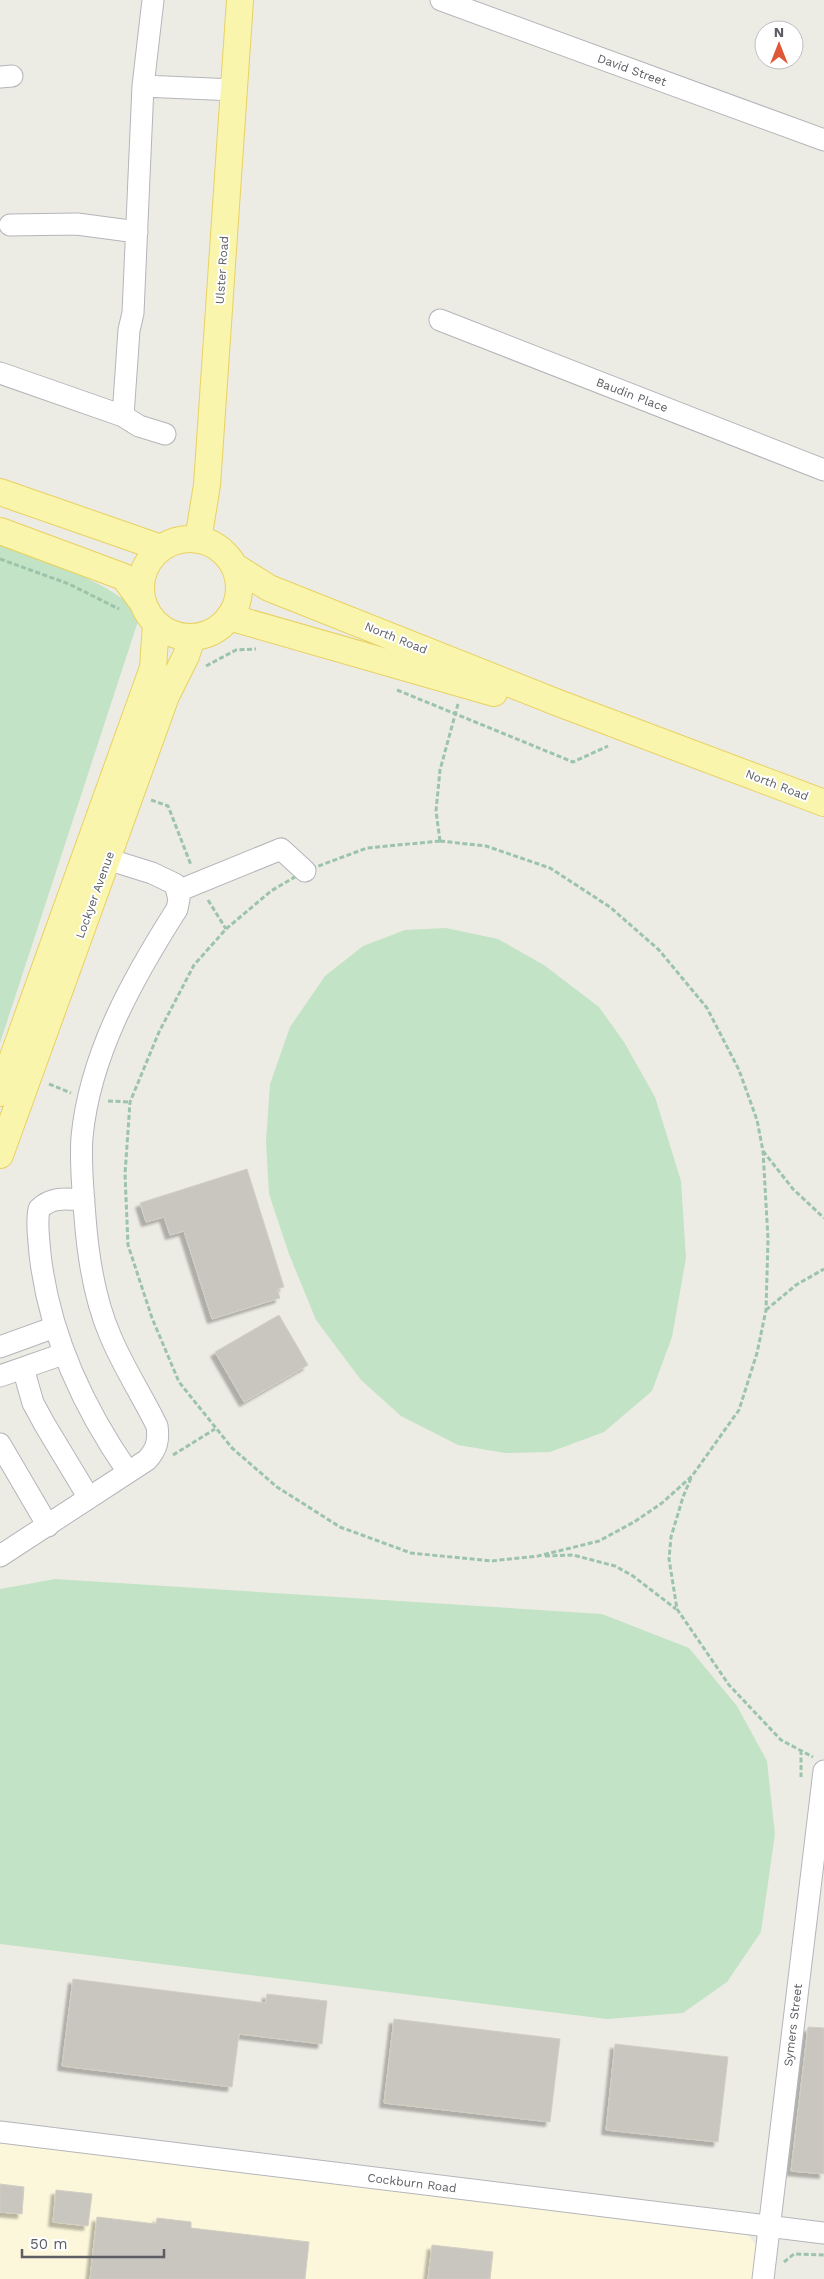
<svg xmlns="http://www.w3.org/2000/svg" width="824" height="2279" font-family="'Work Sans',sans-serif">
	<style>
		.commercial { fill: #fcf7db }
		.green { fill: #c2e3c5 }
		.building { fill: #c9c6c0; stroke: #d2cfc2; filter: url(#shadow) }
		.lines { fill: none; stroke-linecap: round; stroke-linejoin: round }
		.minor-casing { stroke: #b4b5ba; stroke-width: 23 }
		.major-casing { stroke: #e8d162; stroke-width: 28 }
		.path { stroke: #9cc3ab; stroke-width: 3; stroke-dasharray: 5 2.5; stroke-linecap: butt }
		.minor { stroke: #fff; stroke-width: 21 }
		.major { stroke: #faf5ac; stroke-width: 26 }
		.labels { text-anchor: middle; stroke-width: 4; stroke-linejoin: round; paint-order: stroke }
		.street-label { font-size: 12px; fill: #5c5e63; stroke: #fff }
	</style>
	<defs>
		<filter id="shadow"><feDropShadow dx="-4.5" dy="4.5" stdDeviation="1" flood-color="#0004"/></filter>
	</defs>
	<rect width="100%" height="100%" fill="#edece4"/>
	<path class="commercial" d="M0 2142 746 2233 760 2249 757 2279H0Z"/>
	<path class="green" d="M0 542C50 562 99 578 141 612L0 1043Z
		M446 928 498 939 544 965 599 1007 624 1042 655 1097 681 1181 686 1258 672 1337 652 1391 604 1432 550 1452 505 1453 458 1445 401 1416 361 1380 316 1320 289 1254 269 1194 266 1142 270 1084 290 1027 325 976 363 946 405 930Z
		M55 1579 602 1614 689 1648 737 1706 767 1761 775 1834 761 1932 727 1982 683 2013 607 2019 0 1944V1589Z"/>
	<path class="building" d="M247 1169 284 1287 277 1289 280 1298 212 1319 184 1231 170 1235 164 1217 146 1222 140 1203Z
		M279 1315 308 1365 244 1402 215 1352Z
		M73 1979 266 2003 267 1994 327 2001 322 2044 239 2034 232 2087 62 2066Z
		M394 2019 560 2039 550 2122 384 2103Z
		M808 2027 824 2028V2174L791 2171Z
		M615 2044 728 2057 718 2142 606 2130Z
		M0 2184 24 2187 22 2214 0 2212Z
		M56 2190 92 2194 88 2226 53 2222Z
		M97 2217 156 2224 157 2218 191 2222V2228L309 2242 305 2279H90Z
		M432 2245 493 2252 490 2279H428Z"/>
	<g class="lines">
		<defs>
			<path id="minor" d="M441 0 824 140
				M0 77 12 76
				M143 86 234 90
				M10 225 77 224 137 232
				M440 320 824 470
				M0 373 123 416 139 426 165 434
				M123 416 129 330 133 313 143 86 153 0
				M178 891 281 849 305 871
				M84 1200C67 1199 52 1196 39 1209 36 1224 39 1239 40 1254 49 1334 83 1407 128 1472
				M0 1347 55 1327
				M23 1368 33 1403 45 1425 89 1498
				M0 1376 63 1354
				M0 1444 48 1526
				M0 1556 147 1460C157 1449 159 1440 157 1426 142 1395 123 1367 110 1335 94 1298 88 1257 85 1217 83 1191 80 1163 82 1137 90 1054 133 978 177 909L179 899 175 884 152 873 91 854
				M0 2132 824 2233
				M763 2279 824 1771"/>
			<path id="major" d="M0 492 161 548
				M0 531 124 577 142 602
				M141 588a49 49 0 1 1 98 0a49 49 0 1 1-98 0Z
				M198 540 207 485 240 0
				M234 566 269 588 561 704 824 803
				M229 617 494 693
				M0 1093 153 668 156 624
				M0 1155 166 696 186 656 192 637"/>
		</defs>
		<use href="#minor" class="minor-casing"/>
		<use href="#major" class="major-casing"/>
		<path class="path" d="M0 559 69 584 119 609
			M206 666 236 650 256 649
			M397 690 573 762 608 746
			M151 800 168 806 191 865
			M440 841 486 846 550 868 610 907 659 950 707 1008 739 1070 757 1120 763 1151 768 1239 766 1310 757 1353 739 1410 692 1476 662 1503 634 1522 599 1541 538 1556 491 1561 411 1553 340 1527 277 1487 232 1448 179 1382 152 1318 128 1245 125 1174 130 1102 159 1032 194 965 226 929 271 891 305 871 367 848Z
			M440 841 436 811 440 770 458 704
			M208 900 226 929
			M49 1084 71 1093
			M108 1101 130 1102
			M763 1151 793 1189 824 1218
			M766 1310 796 1285 824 1269
			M173 1455 215 1429
			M691 1478 683 1497 671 1537 669 1559 677 1609 729 1685 781 1740 813 1757
			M545 1556 573 1555 615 1566 633 1576 676 1609
			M801 1750V1777
			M784 2262 794 2254 824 2255"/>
		<use href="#minor" class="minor"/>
		<use href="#major" class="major"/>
	</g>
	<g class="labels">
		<g class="street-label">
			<text transform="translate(632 70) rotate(20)" y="4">David Street</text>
			<text transform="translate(222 270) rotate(-86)" y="4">Ulster Road</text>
			<text transform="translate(632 395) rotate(21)" y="4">Baudin Place</text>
			<text transform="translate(396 638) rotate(22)" y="4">North Road</text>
			<text transform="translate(777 785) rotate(21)" y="4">North Road</text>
			<text transform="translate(95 895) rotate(-70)" y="4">Lockyer Avenue</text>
			<text transform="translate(793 2025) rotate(-83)" y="4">Symers Street</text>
			<text transform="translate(412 2183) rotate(7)" y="4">Cockburn Road</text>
		</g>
	</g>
	<g transform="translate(779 45)"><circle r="24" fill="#ffffff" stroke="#bebfc1"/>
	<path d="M0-4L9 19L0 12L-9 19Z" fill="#de5739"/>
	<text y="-8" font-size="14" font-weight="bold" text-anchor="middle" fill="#5c5e63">N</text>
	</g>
	<path d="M22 2249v8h142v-8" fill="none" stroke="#5c5e63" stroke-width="2.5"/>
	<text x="30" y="2249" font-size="15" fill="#5c5e63" stroke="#ffffff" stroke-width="4" paint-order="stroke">50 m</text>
</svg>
